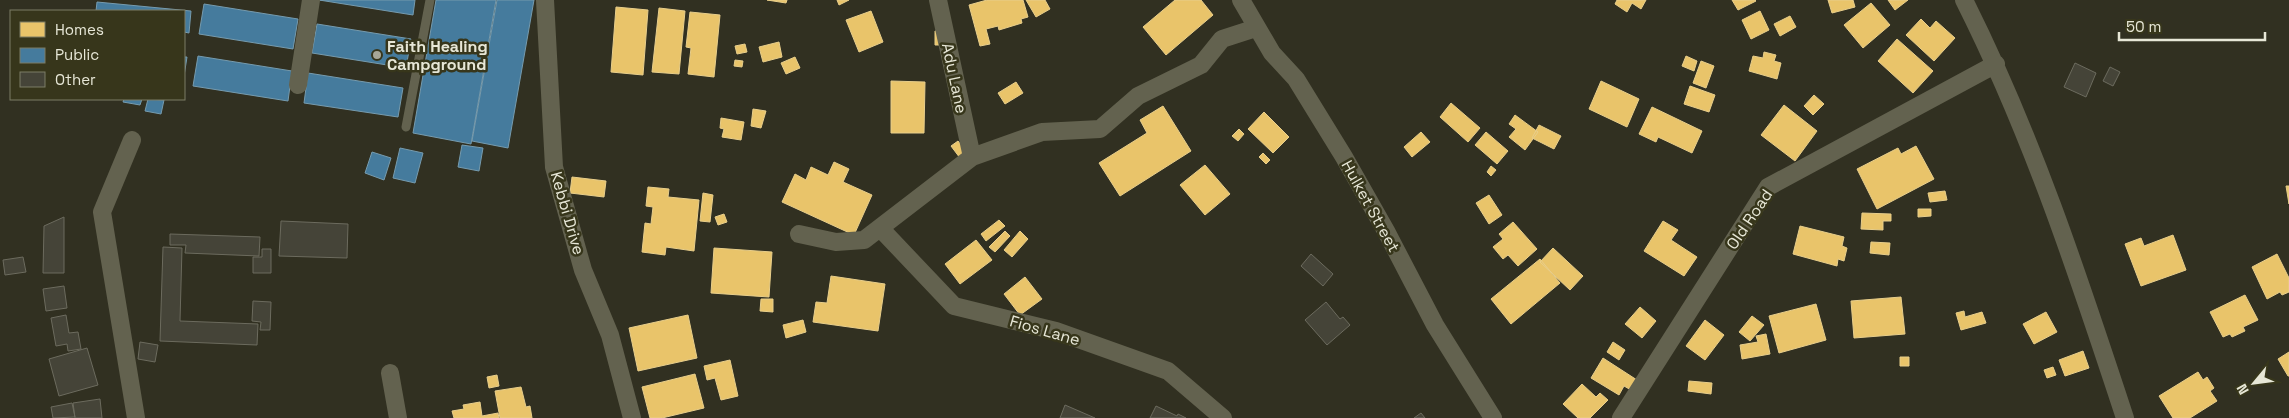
<svg xmlns="http://www.w3.org/2000/svg" width="2289" height="418" font-family="'Space Grotesk',sans-serif">
	<style>
		.homes { fill: #e9c46a; stroke: #e8ce8b }
		.public { fill: #457b9d; stroke: #769bae }
		.building { fill: #454438; stroke: #6c6b5e }
		.lines { fill: none; stroke-linecap: round; stroke-linejoin: round }
		.lane { stroke: #63624f; stroke-width: 9 }
		.street { stroke: #63624f; stroke-width: 18 }
		.poi-dot { fill: #a7a797; stroke: #37361b; stroke-width: 2 }
		.labels { text-anchor: middle; stroke-width: 5; stroke-linejoin: round; paint-order: stroke }
		.poi-label { font-size: 16px; font-weight: bold; fill: #e7e7d7; stroke: #37361b; text-anchor: start }
		.street-label { font-size: 16px; fill: #e7e7d7; stroke: #37361b }
	</style>
	<rect width="100%" height="100%" fill="#313021"/>
	<path class="homes" d="M767 0H787L786 3Z
		M837 0H849L839 5Z
		M987 0H1023L1028 17 1021 19 1022 23 999 30 998 26 986 29 990 44 980 46 969 5Z
		M1026 0H1045L1050 9 1036 17Z
		M1175 0H1201L1213 15 1166 55 1143 27Z
		M1617 0H1646L1641 9 1632 3 1627 12 1615 4Z
		M1732 0H1755L1756 1 1738 10Z
		M1828 0H1853L1855 7 1832 13Z
		M1888 0H1908L1895 10Z
		M1871 3 1890 25 1863 48 1844 25Z
		M616 7 648 10 643 75 611 72Z
		M659 8 685 11 679 74 652 72Z
		M871 11 883 42 859 52 846 20Z
		M1760 11 1769 30 1751 39 1742 20Z
		M690 12 720 15 714 77 688 74 691 48 686 47Z
		M1790 16 1796 27 1780 36 1774 24Z
		M1921 19 1930 28 1936 21 1955 38 1934 61 1906 35Z
		M935 31H943V45H935Z
		M1897 39 1933 71 1913 93 1878 61Z
		M779 42 782 57 763 62 759 47Z
		M745 44 747 52 737 54 735 46Z
		M1764 52 1776 55 1774 61 1781 63 1777 79 1749 71 1753 56 1763 58Z
		M1686 56 1697 61 1694 71 1682 66Z
		M795 57 800 68 786 74 781 63Z
		M735 60 743 61 742 67 734 66Z
		M1701 61 1714 66 1706 88 1693 83Z
		M891 81 925 82 924 133H891Z
		M1601 81 1639 99 1627 127 1589 109Z
		M1016 82 1023 93 1005 104 998 93Z
		M1690 86 1715 95 1709 112 1684 104Z
		M1814 95 1824 104 1813 115 1804 106Z
		M1451 103 1480 128 1468 142 1440 117Z
		M1784 105 1817 131 1795 161 1761 135Z
		M1163 106 1191 151 1120 196 1099 163 1147 133 1140 120Z
		M1652 107 1702 131 1692 153 1658 137 1656 142 1639 134Z
		M753 109 766 111 761 128 751 126Z
		M1264 112 1289 137 1273 153 1248 129Z
		M1515 115 1538 132 1525 150 1509 137 1516 129 1509 124Z
		M721 118 744 122 741 140 722 137 724 129 720 128Z
		M1539 125 1561 136 1554 149 1532 138Z
		M1239 129 1244 134 1238 141 1232 136Z
		M1421 132 1430 142 1412 157 1404 147Z
		M1486 132 1508 151 1497 164 1475 145Z
		M958 141 970 156 963 162 951 146Z
		M1916 146 1934 179 1877 209 1857 169 1898 148 1901 154Z
		M1263 153 1270 160 1266 164 1259 157Z
		M834 162 849 169 843 182 872 195 854 235 782 202 795 174 806 180 811 167 828 175Z
		M1205 165 1230 194 1205 215 1180 185Z
		M1491 166 1496 170 1491 176 1487 172Z
		M572 177 606 181 604 197 570 193Z
		M2286 186H2289V204Z
		M648 187 669 189 668 197 699 200 694 251 666 247 665 255 642 252 645 223 651 224 653 207 646 206Z
		M1945 191 1947 200 1930 202 1928 193Z
		M703 193 713 195 710 222 700 221Z
		M1489 195 1502 215 1489 224 1476 203Z
		M1918 209H1931V216L1918 217Z
		M1862 213 1891 214V221H1883V230L1861 229Z
		M724 214 727 222 718 225 715 217Z
		M999 220 1005 226 986 241 981 234Z
		M1663 221 1678 230 1671 240 1697 257 1684 276 1644 251Z
		M1513 222 1537 249 1518 266 1508 255 1503 259 1493 247 1503 239 1499 234Z
		M1800 226 1844 237 1842 246 1847 248 1844 261 1838 259 1837 266 1793 254Z
		M1005 231 1010 236 995 252 989 247Z
		M1020 231 1028 239 1012 257 1004 250Z
		M2173 235 2186 270 2141 286 2125 244 2141 238 2144 246Z
		M976 240 992 260 960 284 945 264Z
		M1871 242 1890 243 1889 255 1870 253Z
		M714 248 772 252 769 297 711 293Z
		M1553 248 1583 276 1570 290 1540 262Z
		M2277 254 2289 278V292L2282 295 2280 292 2267 299 2252 267Z
		M1540 259 1560 283 1511 324 1491 299Z
		M831 276 885 284 878 331 813 322 816 302 827 303Z
		M1025 277 1042 299 1020 315 1004 294Z
		M2245 295 2258 320 2243 327 2245 331 2232 337 2230 334 2223 337 2210 312Z
		M1901 297 1905 334 1854 338 1851 301Z
		M761 299H773V312L760 311Z
		M1816 304 1826 340 1779 353 1769 316Z
		M1640 307 1656 321 1642 338 1625 324Z
		M1964 311 1965 317 1982 312 1986 323 1961 330 1956 313Z
		M2046 312 2057 332 2034 344 2023 324Z
		M688 315 697 358 638 371 629 328Z
		M1752 316 1764 325 1750 341 1739 332Z
		M803 320 806 332 786 338 783 325Z
		M1705 320 1724 335 1705 360 1686 346Z
		M1766 334 1770 354 1742 359 1740 345 1758 342 1756 336Z
		M1613 342 1625 350 1619 360 1607 352Z
		M2083 351 2089 368 2065 376 2059 360Z
		M2289 352V376H2288L2278 359Z
		M1900 357H1909V366H1900Z
		M1603 358 1637 380 1631 390 1624 386 1619 395 1591 378Z
		M730 360 738 396 721 400 715 378 707 380 704 366Z
		M2053 367 2056 375 2047 378 2044 370Z
		M2198 372 2203 380 2207 377 2214 388 2210 391 2217 401 2190 418H2173L2159 396Z
		M695 374 704 408 662 418H650L642 387Z
		M497 375 499 386 489 388 487 377Z
		M1689 381 1712 383 1711 394 1688 391Z
		M1582 384 1596 397 1600 393 1608 400 1590 418H1578L1563 404Z
		M521 387 526 407 530 406 532 418H500L495 391Z
		M480 402 482 416 498 413 499 418H454L452 411 464 409 463 405Z"/>
	<path class="public" d="M319 0H415L413 15Z
		M436 0H496L471 144 413 133Z
		M497 0H534L508 148 472 141Z
		M97 2 191 11 189 33 184 32V11H96Z
		M204 4 298 19 293 49 199 34Z
		M317 24 411 39 406 68 312 53Z
		M198 56 292 71 288 101 193 86Z
		M184 57H187L184 76Z
		M308 73 403 88 398 117 304 103Z
		M124 99H142L140 105 123 102Z
		M148 99 164 100 161 114 145 111Z
		M462 145 483 148 479 171 458 167Z
		M400 148 423 153 415 183 393 178Z
		M372 152 391 158 384 180 365 173Z"/>
	<path class="building" d="M2075 63 2096 73 2086 97 2064 87Z
		M2110 67 2120 72 2113 86 2103 81Z
		M64 217V273H43L44 226Z
		M281 221 348 224 347 258 279 256Z
		M170 234 260 237 259 256 185 253 186 245H170Z
		M163 247 182 248 180 321 258 324 257 345 160 341Z
		M262 249H271V273H253V257H262Z
		M1311 254 1333 274 1323 286 1301 266Z
		M23 257 26 272 5 275 3 260Z
		M64 286 67 308 46 311 43 289Z
		M253 301 271 302 270 330H260L261 322 252 321Z
		M1326 302 1340 319 1343 317 1350 325 1327 345 1305 320Z
		M66 315 69 333 78 332 81 349 68 351 67 344 56 346 51 318Z
		M140 342 158 345 155 362 138 359Z
		M87 348 98 385 59 396 49 359Z
		M100 399 102 418H75L73 403Z
		M72 403 75 417 53 418 51 407Z
		M1065 405 1095 418H1060Z
		M1156 406 1177 416 1178 414 1186 418H1150Z
		M1421 413 1425 418H1414Z"/>
	<g class="lines">
		<path class="lane" d="M406 127 430 0"/>
		<path class="street" d="M545 0 554 167 583 270 610 335 632 418
			M938 0 972 157
			M1241 0 1272 53 1296 79 1344 157 1386 231 1435 325 1493 418
			M1964 0C2032 135 2078 275 2125 418
			M298 85 311 0
			M132 140 102 212 136 418
			M880 228 954 306 1056 331 1168 371 1223 418
			M799 234 836 242 864 240 972 157 1042 132 1100 129 1138 96 1201 65 1222 39 1256 28
			M390 373 398 418
			M1621 418 1768 187 1996 64"/>
	</g>
	<circle class="poi-dot" cx="377" cy="55" r="5"/>
	<g class="labels">
		<g class="poi-label">
			<text x="387" y="52">Faith Healing<tspan x="387" dy="18">Campground</tspan></text>
		</g>
		<g class="street-label">
			<text transform="translate(955 78) rotate(78)" y="6">Adu Lane</text>
			<text transform="translate(1371 206) rotate(61)" y="6">Hulket Street</text>
			<text transform="translate(568 213) rotate(74)" y="6">Kebbi Drive</text>
			<text transform="translate(1749 219) rotate(-56)" y="6">Old Road</text>
			<text transform="translate(1045 330) rotate(16)" y="6">Fios Lane</text>
		</g>
	</g>
	<rect x="10" y="10" width="175" height="90" fill="#37361b" stroke="#7d7d66"/>
	<rect x="20" y="22" width="25" height="15" fill="#e9c46a" stroke="#7d7d66"/>
	<text x="55" y="35" font-size="15" fill="#e7e7d7">Homes</text>
	<rect x="20" y="48" width="25" height="15" fill="#457b9d" stroke="#7d7d66"/>
	<text x="55" y="60" font-size="15" fill="#e7e7d7">Public</text>
	<rect x="20" y="72" width="25" height="15" fill="#454438" stroke="#7d7d66"/>
	<text x="55" y="85" font-size="15" fill="#e7e7d7">Other</text>
	<g transform="translate(2254 383) rotate(241)" stroke="#37361b" stroke-width="4" paint-order="stroke">
	<path d="M0-4L9 19L0 12L-9 19Z" fill="#e7e7d7"/>
	<text y="-8" font-size="14" font-weight="bold" text-anchor="middle" fill="#e7e7d7">N</text>
	</g>
	<path d="M2119 32v8h146v-8" fill="none" stroke="#e7e7d7" stroke-width="2.5"/>
	<text x="2126" y="32" font-size="15" fill="#e7e7d7" stroke="#37361b" stroke-width="4" paint-order="stroke">50 m</text>
</svg>
